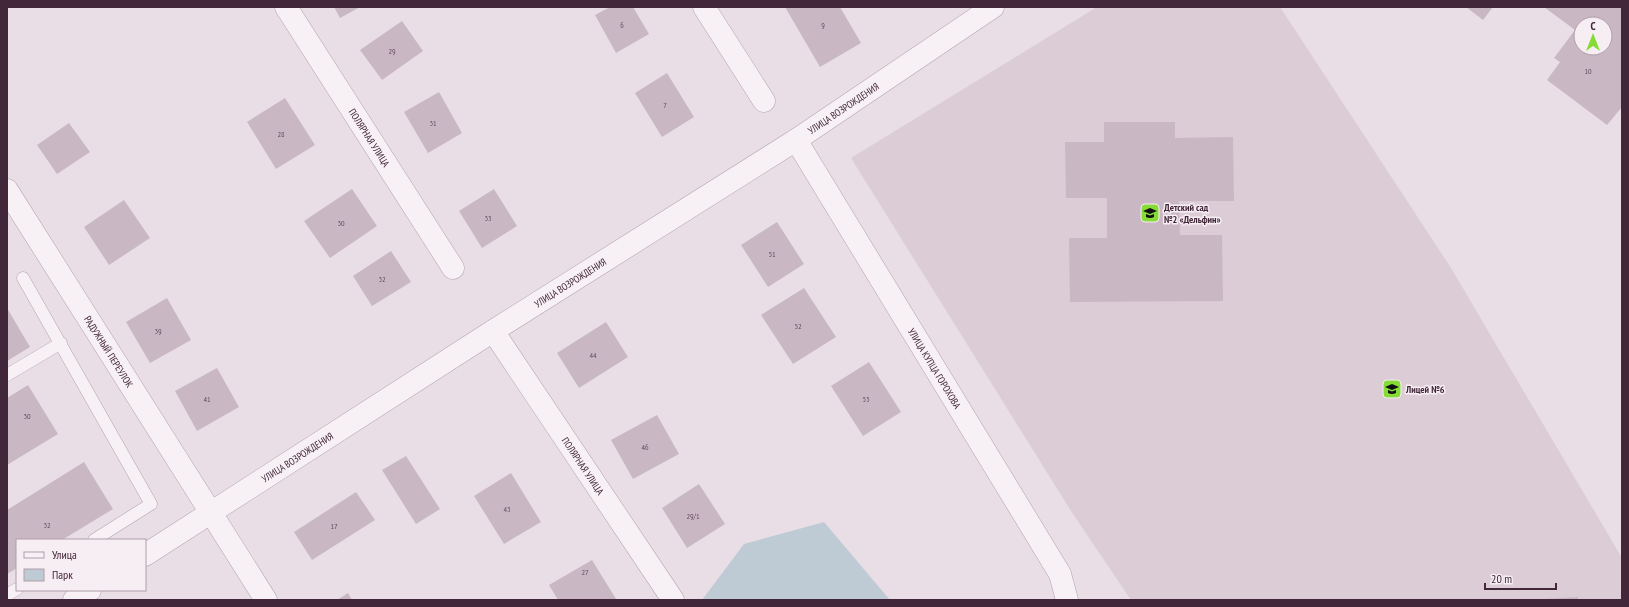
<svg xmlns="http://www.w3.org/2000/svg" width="1629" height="607" font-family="'PT Sans Narrow',sans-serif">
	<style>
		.built { fill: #dbccd6 }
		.green { fill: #becbd4 }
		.building { fill: #c9b8c4; fill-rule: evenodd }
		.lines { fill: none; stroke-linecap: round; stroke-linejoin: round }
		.lane-casing { stroke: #b4a3af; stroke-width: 13 }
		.street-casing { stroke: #b4a3af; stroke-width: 23 }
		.lane { stroke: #f7f1f5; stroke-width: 12 }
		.street { stroke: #f7f1f5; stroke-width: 22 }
		.labels { text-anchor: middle; stroke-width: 3; stroke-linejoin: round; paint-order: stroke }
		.number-label { font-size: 8px; fill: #644a5c }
		.street-label { font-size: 10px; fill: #422639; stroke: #f7eef4 }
		.poi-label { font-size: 10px; font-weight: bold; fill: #422639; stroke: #f7eef4; text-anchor: start }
	</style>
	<rect width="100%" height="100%" fill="#e9dee6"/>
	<path class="built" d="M1097 7H1280L1451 268 1622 558V600H1131L1071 511 851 158Z"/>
	<path class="green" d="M824 522 890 600H702L744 544Z"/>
	<path class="building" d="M334 7H360L340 18Z
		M610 7H633L649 34 616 53 595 15Z
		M785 7H840L861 43 820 67Z
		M1466 7H1493L1483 20Z
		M1544 7H1622V107L1607 125 1547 80 1560 62 1554 58 1575 30ZM1581 24H1605V48H1581Z
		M402 21 423 51 382 80 360 50Z
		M667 73 694 117 662 137 635 93Z
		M439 92 462 133 428 153 404 112Z
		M285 98 315 145 276 169 247 122Z
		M1104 122H1175V138L1233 137 1234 201H1179L1180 235H1222L1223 301 1070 302 1069 238H1107V198H1066L1065 142H1104Z
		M69 123 90 152 57 174 37 145Z
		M352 189 377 226 330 258 304 221Z
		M494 189 517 226 482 248 459 211Z
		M124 200 150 238 109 265 84 227Z
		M777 222 804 264 768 287 741 245Z
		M391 251 411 282 372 306 353 276Z
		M804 288 836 337 793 364 761 315Z
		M167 298 191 340 150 363 126 322Z
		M7 308 30 347 7 361Z
		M606 322 628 357 579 388 557 353Z
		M869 362 901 412 863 436 831 386Z
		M217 368 239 407 197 431 175 391Z
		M28 385 58 434 7 465V398Z
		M657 415 679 454 633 479 611 440Z
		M406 456 440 509 416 524 382 470Z
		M84 462 113 509 62 540H17V568L7 574V510Z
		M511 473 541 522 504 544 474 496Z
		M699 484 725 524 687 548 662 508Z
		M356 492 375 520 312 560 294 532Z
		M592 560 616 599 558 600 549 585Z
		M348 593 352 600H337Z
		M1578 597V600H1543V599Z"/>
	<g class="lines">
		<defs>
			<path id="lane" d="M23 278 151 504 94 540
				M7 375 61 343
				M7 595 17 589"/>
			<g id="street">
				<path id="s1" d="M286 7 453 268"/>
				<path d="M704 7 764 101"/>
				<path id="s2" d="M796 140 1060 574 1067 600"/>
				<path id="s3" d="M7 190 266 600"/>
				<path id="s4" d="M493 331 673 600"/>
				<path id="s5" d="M145 555 493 331 796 140 993 7"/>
				<path d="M74 600 90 590"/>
			</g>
		</defs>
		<use href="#lane" class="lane-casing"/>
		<use href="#street" class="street-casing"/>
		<use href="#lane" class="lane"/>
		<use href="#street" class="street"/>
	</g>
	<defs>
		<symbol id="school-square" viewBox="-11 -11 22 22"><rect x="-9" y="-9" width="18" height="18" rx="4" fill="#86db36" stroke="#f7eef4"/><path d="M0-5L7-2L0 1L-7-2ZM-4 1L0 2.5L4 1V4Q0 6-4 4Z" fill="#111"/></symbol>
	</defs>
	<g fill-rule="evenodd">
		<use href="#school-square" x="1139" y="202" width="22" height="22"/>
		<use href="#school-square" x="1381" y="378" width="22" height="22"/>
	</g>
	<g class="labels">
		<g class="number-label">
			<text x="622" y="28">6</text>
			<text x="823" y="28">9</text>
			<text x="392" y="54">29</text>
			<text x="1588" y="74">10</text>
			<text x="665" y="108">7</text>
			<text x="433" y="126">31</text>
			<text x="281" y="137">28</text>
			<text x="488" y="221">33</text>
			<text x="341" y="226">30</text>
			<text x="772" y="257">51</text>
			<text x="382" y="282">32</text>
			<text x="798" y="329">52</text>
			<text x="158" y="334">39</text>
			<text x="593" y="358">44</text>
			<text x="207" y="402">41</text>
			<text x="866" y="402">53</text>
			<text x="27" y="419">30</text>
			<text x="645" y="450">46</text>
			<text x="507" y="512">43</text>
			<text x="693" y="519">29/1</text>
			<text x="47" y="528">32</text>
			<text x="334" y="529">17</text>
			<text x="585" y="575">27</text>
		</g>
		<g class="street-label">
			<text dy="4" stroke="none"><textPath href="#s5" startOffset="829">УЛИЦА ВОЗРОЖДЕНИЯ</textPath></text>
			<text dy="4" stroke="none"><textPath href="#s1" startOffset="155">ПОЛЯРНАЯ УЛИЦА</textPath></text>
			<text dy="4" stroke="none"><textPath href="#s5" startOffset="505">УЛИЦА ВОЗРОЖДЕНИЯ</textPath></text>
			<text dy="4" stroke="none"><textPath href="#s3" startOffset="191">РАДУЖНЫЙ ПЕРЕУЛОК</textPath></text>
			<text dy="4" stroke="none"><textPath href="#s2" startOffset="267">УЛИЦА КУПЦА ГОРОХОВА</textPath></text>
			<text dy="4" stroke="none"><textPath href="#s5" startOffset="181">УЛИЦА ВОЗРОЖДЕНИЯ</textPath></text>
			<text dy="4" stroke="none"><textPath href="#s4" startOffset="162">ПОЛЯРНАЯ УЛИЦА</textPath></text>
		</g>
		<g class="poi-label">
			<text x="1164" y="211">Детский сад<tspan x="1164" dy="12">№2 «Дельфин»</tspan></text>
			<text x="1406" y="393">Лицей №6</text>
		</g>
	</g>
	<rect width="1629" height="607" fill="none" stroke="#422639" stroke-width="16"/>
	<rect x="16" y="539" width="130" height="52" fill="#f7eef4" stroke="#af9ea9"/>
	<rect x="24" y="552" width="20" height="6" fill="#f7f1f5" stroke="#af9ea9"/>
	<text x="52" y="559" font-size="12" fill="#422639">Улица</text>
	<rect x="24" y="569" width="20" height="12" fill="#becbd4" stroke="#af9ea9"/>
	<text x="52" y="579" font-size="12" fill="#422639">Парк</text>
	<g transform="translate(1593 36)"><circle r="19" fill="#f7eef4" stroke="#af9ea9"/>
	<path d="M0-3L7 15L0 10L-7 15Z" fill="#86db36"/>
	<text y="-6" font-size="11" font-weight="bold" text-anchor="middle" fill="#422639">С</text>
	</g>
	<path d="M1485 583v6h71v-6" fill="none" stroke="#422639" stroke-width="2"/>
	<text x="1491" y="583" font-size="12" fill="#422639" stroke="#f7eef4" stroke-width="3" paint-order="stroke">20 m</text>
</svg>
